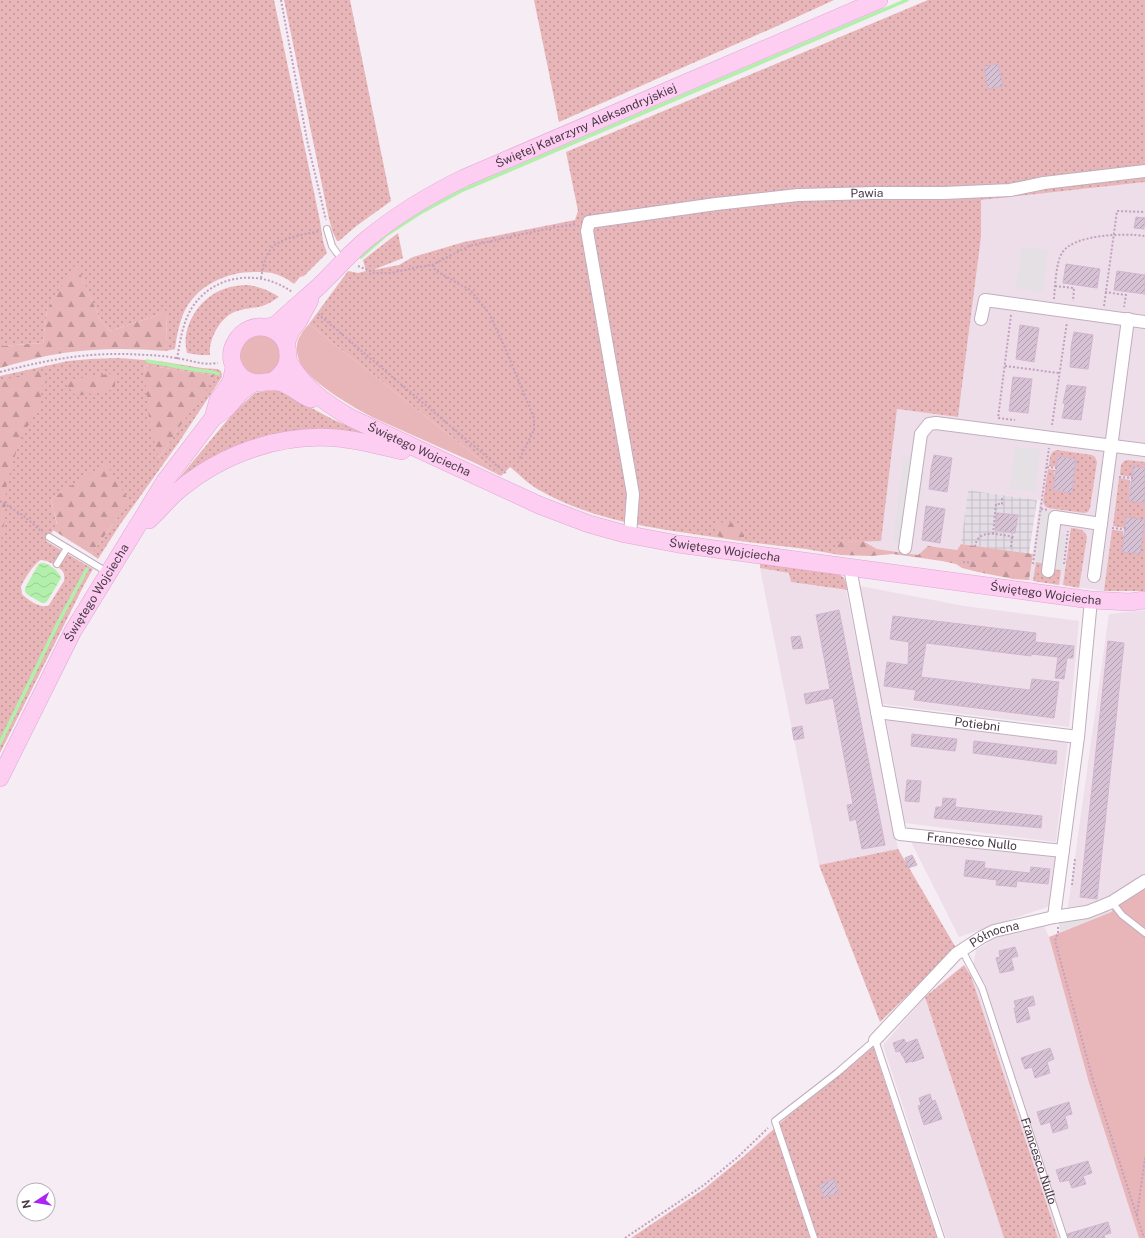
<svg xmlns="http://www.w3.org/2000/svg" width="1145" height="1238" font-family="'Public Sans',sans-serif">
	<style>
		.residential { fill: #eddeea }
		.industrial { fill: url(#industrial-grid) }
		.grass { fill: url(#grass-dots); fill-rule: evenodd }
		.forest { fill: url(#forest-firs) }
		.garden { fill: #e8b6b9 }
		.parking { fill: #e4e0e4 }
		.water { fill: url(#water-waves) }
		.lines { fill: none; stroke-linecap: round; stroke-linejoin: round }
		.stream { stroke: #b2efab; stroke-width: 3.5 }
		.building { fill: url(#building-hatch); stroke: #d2b5ce }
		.lane-casing { stroke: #c1aebe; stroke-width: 8 }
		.street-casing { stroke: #c1aebe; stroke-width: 14 }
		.secondary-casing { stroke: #dfa6d2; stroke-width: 18 }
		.path { stroke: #c2a0bd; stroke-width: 2; stroke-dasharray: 2 2; stroke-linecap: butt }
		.lane { stroke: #fff; stroke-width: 6 }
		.street { stroke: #fff; stroke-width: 12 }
		.secondary { stroke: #fdcef1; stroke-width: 17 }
		.labels { text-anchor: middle; stroke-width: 3; stroke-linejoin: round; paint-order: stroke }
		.street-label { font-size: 12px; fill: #4a3948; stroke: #fff }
	</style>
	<defs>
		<pattern id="industrial-grid" width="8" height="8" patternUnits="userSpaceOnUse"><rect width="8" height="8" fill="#e5dde5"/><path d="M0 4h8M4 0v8" fill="none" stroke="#c6bec6"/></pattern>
		<pattern id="grass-dots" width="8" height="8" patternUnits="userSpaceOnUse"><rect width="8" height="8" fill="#e8b6b9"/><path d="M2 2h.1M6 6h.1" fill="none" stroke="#be9598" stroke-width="1.8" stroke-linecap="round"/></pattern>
		<pattern id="forest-firs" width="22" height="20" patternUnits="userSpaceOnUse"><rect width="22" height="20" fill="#e8b6b9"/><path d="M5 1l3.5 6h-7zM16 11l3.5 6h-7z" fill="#be9598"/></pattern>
		<pattern id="water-waves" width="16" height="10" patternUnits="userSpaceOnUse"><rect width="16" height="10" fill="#b2efab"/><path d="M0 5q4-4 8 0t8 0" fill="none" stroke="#9bce95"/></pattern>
		<pattern id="building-hatch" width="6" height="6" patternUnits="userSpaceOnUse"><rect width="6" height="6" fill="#d7c1d5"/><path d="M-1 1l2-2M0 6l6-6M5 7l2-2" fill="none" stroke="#b09eaf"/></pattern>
	</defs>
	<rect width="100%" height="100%" fill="#f5ecf4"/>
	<path class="residential" d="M1145 182V591H1104L1029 580 1040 500 968 490 961 544 957 550 928 546 918 555 877 549 864 541 881 540 897 409 958 417 981 237V200Z
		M760 568 789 573 791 582 846 590 898 849 819 865Z
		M860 586 964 606 1079 621 1069 727 882 704Z
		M1145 610V878L1094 906 1068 907 1109 614Z
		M886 719 1068 740 1056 842 905 823Z
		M907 834 1056 853 1050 906 959 937Z
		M1044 926 1049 937 1089 1083 1139 1238H1058L971 976 976 950 1003 934Z
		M925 997 1004 1238H946L883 1045Z"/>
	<path class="industrial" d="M968 490 1037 500 1029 554 961 544Z"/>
	<path class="grass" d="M0 0H274L320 221 323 241 327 253 304 276 300 277 294 284C289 280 284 277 278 275 272 272 264 272 257 272 228 271 199 284 185 310 179 323 177 335 175 349L166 351 167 311 155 316 110 331 100 319 76 265 47 309 43 343 0 346Z
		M284 0H350L391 201 355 227 339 241H337L333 233 329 219Z
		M534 0H834L784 23 559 122Z
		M928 0H1145V182L981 200V237L958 417 897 409 881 541 839 542 836 551 840 555 806 549 740 541 744 538 719 536 721 538C659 529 595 522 539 490 528 484 519 474 510 467L501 476 309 324 348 271 358 273 366 271 363 260 398 233 403 258 373 270 399 265 413 257 464 242 575 220 578 211 566 152Z
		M248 285C260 287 269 290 279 297 274 300 270 303 265 305 257 308 249 308 241 310 228 312 219 323 214 334 211 341 209 347 210 355H200L187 353C180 327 200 297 224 289 232 286 240 285 248 285Z
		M118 358 158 361 202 368 217 369 221 371 222 377 179 442 119 526 98 559 91 554 117 519 106 464 51 499 57 525 46 541 93 569 85 583 0 753V376L68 361 90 359ZM144 365 213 375 159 458ZM41 560 47 561 53 564 54 563 60 566 59 568C64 571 65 575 64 581L49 605C42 610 28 600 22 594 22 592 21 589 21 587 23 581 35 562 41 560Z
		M271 390 280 391 332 419 371 436 300 433 165 495 234 412 255 393Z
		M1057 450 1092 455 1095 457 1097 462 1090 508 1088 512 1084 513 1048 508 1045 506 1043 502 1048 469 1055 470 1054 474 1055 475 1053 490 1072 493 1076 459 1058 456 1057 464 1058 467 1049 466C1050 459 1049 452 1057 450Z
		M1128 460 1145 462V468L1133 467V477L1120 475 1121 465 1124 461Z
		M1119 478 1130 480 1129 500 1145 503V591H1104L1112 530 1123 531V536H1124L1122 552 1140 554 1126 518 1125 528 1113 526Z
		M1071 528C1078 529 1084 528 1087 537L1079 588 1063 585Z
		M760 562 838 573 844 578 848 590 791 582 789 573 760 568Z
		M1036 562C1045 563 1052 569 1061 570L1059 585 1033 581Z
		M898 849 956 948 880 1022 819 865Z
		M964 965 971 976 1058 1238H1004L925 997Z
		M873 1046 937 1238H631L704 1189 743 1157 787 1117 843 1072Z"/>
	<path class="forest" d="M76 264 100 319 110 331 155 316 167 310 166 351C132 348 97 348 63 353 42 356 21 362 0 368V346L43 343 47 309 66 279Z
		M144 365 214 375 206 391 180 426 159 458 150 427Z
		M41 370 44 377 39 408 20 439 6 486 5 518 1 541 0 540V383L11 378Z
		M115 373V389L94 393 76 396 63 381Z
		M106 463 129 501 117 519 91 554 53 530 57 524 51 499Z
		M728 521 738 526 744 535V538L740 541 721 538 716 534 715 529 717 524Z
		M863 541 877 549 918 555 928 546 957 550 961 544 1033 554 1029 580 1013 579 978 572 962 568 956 564 942 561 893 554 871 556 840 555 836 551V545L839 542Z"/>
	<path class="garden" d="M309 324 501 476 475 463 372 417C351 406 319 387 304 369 299 363 296 353 297 345 298 337 303 331 309 324Z
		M268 330 287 357 265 381 238 367V343Z
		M1145 886V1238H1139L1089 1083 1049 937 1111 912 1115 906Z"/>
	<path class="parking" d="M1022 247 1048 250 1043 292 1016 288Z
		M1015 447 1040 449 1035 491 1010 489Z
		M904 456 922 459 921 470 924 471 919 511 914 510 910 543 893 541Z
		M1042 511 1051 512 1044 563 1036 562Z
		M1058 533 1066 534 1061 570 1053 569Z
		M1106 910 1111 912 1060 932 1059 921Z"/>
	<path class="water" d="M41 563C49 563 59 571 61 578L48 600 45 603H42L28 595 25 592V588L38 565Z"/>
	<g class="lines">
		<path class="stream" d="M361 257 386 235 420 213 461 191 907 0
			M147 361 196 370 213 372 218 374
			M0 743 59 621 87 569"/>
	</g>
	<path class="building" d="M998 64 1003 86 988 89 984 67Z
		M1136 217 1145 218 1144 229 1134 228Z
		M1066 264 1100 269 1097 288 1063 283Z
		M1117 271 1145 275V294L1114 290Z
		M1020 325 1039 328 1034 362 1016 359Z
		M1074 332 1093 335 1088 369 1070 367 1071 353V347Z
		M1013 377 1032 379 1028 413 1009 411Z
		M1067 385 1086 387 1081 420 1062 418 1065 404 1063 403Z
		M934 455 952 458 947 492 929 489 931 469Z
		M1058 456 1076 459 1072 493 1053 490Z
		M1133 466 1145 468V503L1129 501Z
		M926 506 945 509 940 543 922 540Z
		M997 513 1018 515 1015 533 995 530Z
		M1126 517 1145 520 1140 554 1122 552Z
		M839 610 885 845 862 849 856 819 850 821 847 805 853 804 833 698 806 704 804 694 830 689 816 615Z
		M893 616 1036 633 1035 642 1074 646 1073 658H1067L1064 679 1055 678 1058 657 1031 654V656L926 643 921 677 1030 690 1032 679 1059 682 1054 718 914 700 916 690 884 686 887 662 908 665 909 642 890 639Z
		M800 636 803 648 793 649 791 637Z
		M1108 641 1124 643 1097 899 1080 897Z
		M802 726 804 738 794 740 792 728Z
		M912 734 957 739 955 751 911 746Z
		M974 741 1057 751 1056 764 973 753Z
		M907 780 921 781 919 802 905 801Z
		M943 798 956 799 955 807 1042 816 1041 828 934 818 936 807H942Z
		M912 855 917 865 908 868 905 858Z
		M966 860 985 862 984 868 1030 873 1031 867 1050 869 1048 884 1017 881 1016 887 1008 886 996 885 997 880 964 876Z
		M1015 947 1018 956 1011 958 1014 970 1000 973 996 958 1000 957 999 951Z
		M1033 996 1035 1005 1027 1007 1030 1019 1017 1023 1014 1008H1016L1014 1001Z
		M904 1039 906 1043 917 1039 924 1058 912 1062 911 1061 906 1063 903 1056H902L900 1051 896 1052 893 1043Z
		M1050 1048 1054 1059 1047 1062 1050 1073 1035 1078 1032 1067 1025 1069 1021 1058Z
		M930 1094 932 1101 935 1100 942 1119 924 1125 918 1106 921 1105 919 1098Z
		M1069 1102 1072 1114 1065 1116 1068 1128 1053 1133 1050 1122 1041 1125 1037 1112Z
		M1088 1161 1092 1173 1083 1176 1086 1184 1072 1188 1069 1180 1060 1182 1056 1170Z
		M834 1179 839 1192 824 1198 819 1185Z
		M1108 1222 1111 1233 1104 1235 1105 1238H1068L1067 1234Z"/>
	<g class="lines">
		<defs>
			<g id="lane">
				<path d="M327 229 332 246 337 253"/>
				<path d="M49 537 107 572"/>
				<path d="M57 564 67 548"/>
				<path d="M1115 906 1122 915 1145 933"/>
				<path id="s1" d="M962 950 982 988 1064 1238"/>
				<path d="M814 1238 775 1121 837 1073 875 1040 941 1238"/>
			</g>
			<g id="street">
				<path d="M981 319 985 300 1145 322"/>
				<path id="s2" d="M630 535 633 494 587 231 589 222 716 204 798 195 874 193H944L1010 190 1044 183 1145 171"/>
				<path d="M905 548 921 434 929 424 936 423 1145 450"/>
				<path id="s3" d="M850 568 900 834 1063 851"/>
				<path d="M1048 571 1055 517 1101 524"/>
				<path d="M1094 576 1128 319"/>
				<path id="s4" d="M877 712 1078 737"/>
				<path d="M1054 917 1078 737 1091 600"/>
				<path id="s5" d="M875 1040 956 954 982 937 994 931 1054 917 1087 912 1100 907 1112 902 1145 881"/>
			</g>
			<g id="secondary">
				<path id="s6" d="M267 327 274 326 279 322C291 310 304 300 316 289 333 273 348 255 366 240 396 215 429 195 464 178L879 0"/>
				<path d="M286 343 291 331 298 322 310 300"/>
				<path id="s7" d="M288 361C305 389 324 402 351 418L539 505 589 524 625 534 678 544 1091 600 1130 602 1145 600"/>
				<path d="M271 382C281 376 289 368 288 355 288 325 249 316 235 343 232 348 231 355 232 361 234 367 237 374 243 378 259 388 265 379 279 382 291 385 300 395 311 399"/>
				<path d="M213 418 218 400 231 382 234 368"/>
				<path d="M149 520C159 511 168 499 179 490 222 454 280 433 337 438 359 440 380 446 402 451"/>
				<path id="s8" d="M0 778 73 631 165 481 213 418 227 408 241 392 253 383"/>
			</g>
		</defs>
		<use href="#lane" class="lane-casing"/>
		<use href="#street" class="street-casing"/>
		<use href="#secondary" class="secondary-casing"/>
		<path class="path" d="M281 0 307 140 326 220
			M432 265 436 271 470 290 489 313 506 350 534 418V430L520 458
			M358 266 375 273H391L418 267 432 265 469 246 546 229 576 224
			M261 278C263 268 264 258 271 249 278 238 307 234 320 231
			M1055 286 1074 288 1073 301
			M1105 292 1126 295 1124 307
			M1054 299C1055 287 1056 262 1062 253 1073 234 1126 233 1145 236
			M1104 306 1117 211 1145 212
			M318 314 507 474
			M1011 315 998 418 1015 420
			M177 359C180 342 182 326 190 311 211 274 259 268 292 292
			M1005 366 1059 373
			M0 372C51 359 92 351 145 355 157 355 170 357 182 359 196 362 203 365 218 363
			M1052 425 1067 322
			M1047 467 1058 468
			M1119 477 1133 478
			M0 501 24 516 42 532
			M1041 509 1048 510
			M1112 528 1122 529 1126 528
			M993 534 996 504H1002V498
			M975 547C977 527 1001 535 1014 537
			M1011 547 1012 536
			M963 562 975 563
			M1033 564 1049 448
			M1064 564 1068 531
			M1072 885 1075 859
			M1058 927V933L1055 941 1093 1080 1144 1238
			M1137 1215 1145 1158
			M625 1238 704 1185 739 1156 768 1128"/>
		<use href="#lane" class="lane"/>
		<use href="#street" class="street"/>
		<use href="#secondary" class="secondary"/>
	</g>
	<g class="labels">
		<g class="street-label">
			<text dy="4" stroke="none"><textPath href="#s6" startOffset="382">Świętej Katarzyny Aleksandryjskiej</textPath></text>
			<text dy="4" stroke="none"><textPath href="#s2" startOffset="597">Pawia</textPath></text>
			<text dy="4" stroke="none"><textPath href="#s7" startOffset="161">Świętego Wojciecha</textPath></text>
			<text dy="4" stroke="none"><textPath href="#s7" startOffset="485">Świętego Wojciecha</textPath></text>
			<text dy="4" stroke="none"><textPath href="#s8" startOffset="209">Świętego Wojciecha</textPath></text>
			<text dy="4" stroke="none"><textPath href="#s7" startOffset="809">Świętego Wojciecha</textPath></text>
			<text dy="4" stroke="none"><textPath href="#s4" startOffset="101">Potiebni</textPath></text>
			<text dy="4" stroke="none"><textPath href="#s3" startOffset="343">Francesco Nullo</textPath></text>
			<text dy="4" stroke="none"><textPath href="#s5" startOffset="162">Północna</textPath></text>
			<text dy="4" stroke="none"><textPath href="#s1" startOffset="225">Francesco Nullo</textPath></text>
		</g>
	</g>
	<g transform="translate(36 1202) rotate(258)"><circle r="19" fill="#ffffff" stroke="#b7b0b6"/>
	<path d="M0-3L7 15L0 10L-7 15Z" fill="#aa25f3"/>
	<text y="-6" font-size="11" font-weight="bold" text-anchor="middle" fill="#4a3948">N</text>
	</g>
</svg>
